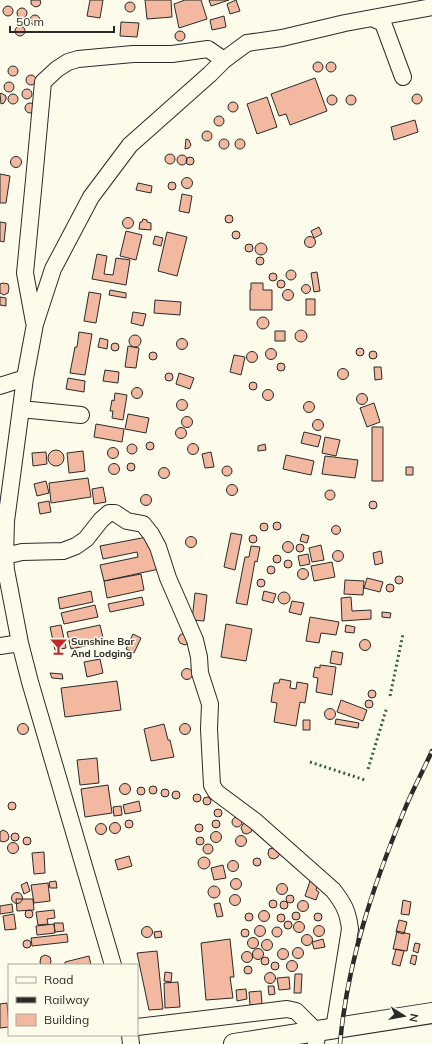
<svg xmlns="http://www.w3.org/2000/svg" width="432" height="1044" font-family="Mulish,sans-serif">
	<style>
		.building { fill: #f2b8a0; stroke: #2b2b2b }
		.lines { fill: none; stroke-linecap: round; stroke-linejoin: round }
		.minor-casing { stroke: #2b2b2b; stroke-width: 18 }
		.major-casing { stroke: #2b2b2b; stroke-width: 22 }
		.minor { stroke: #fdfbea; stroke-width: 16 }
		.major { stroke: #fdfbea; stroke-width: 20 }
		.rail-casing { stroke: #2b2b2b; stroke-width: 4.5 }
		.rail { stroke: #fdfbea; stroke-width: 3; stroke-dasharray: 9; stroke-linecap: butt }
		.hedge { stroke: #34623c; stroke-width: 3; stroke-dasharray: 2 3; stroke-linecap: butt }
		.labels { text-anchor: middle; stroke-width: 3; stroke-linejoin: round; paint-order: stroke }
		.poi-label { font-size: 10px; font-weight: bold; fill: #2b2b2b; stroke: #fdfbea; text-anchor: start }
	</style>
	<rect width="100%" height="100%" fill="#fdfbea"/>
	<path class="building" d="M31 0H40L41 3 39 6 35 7 31 4Z
		M90 0H103L100 18 87 16Z
		M145 0H171L172 17 147 19Z
		M185 0H201L207 19 179 28 174 4Z
		M209 0H229L211 6Z
		M236 0 240 11 230 14 227 4Z
		M125 7a5 5 0 1 1 10 0a5 5 0 1 1-10 0Z
		M3 11a5 5 0 1 1 10 0a5 5 0 1 1-10 0Z
		M17 13a5 5 0 1 1 10 0a5 5 0 1 1-10 0Z
		M30 20a5 5 0 1 1 10 0a5 5 0 1 1-10 0Z
		M224 16 226 27 212 30 210 20Z
		M121 22 139 23 137 37 120 36Z
		M15 31a5 5 0 1 1 10 0a5 5 0 1 1-10 0Z
		M175 36a5 5 0 1 1 10 0a5 5 0 1 1-10 0Z
		M326 67a5 5 0 1 1 10 0a5 5 0 1 1-10 0Z
		M313 67a5 5 0 1 1 10 0a5 5 0 1 1-10 0Z
		M8 71a5 5 0 1 1 10 0a5 5 0 1 1-10 0Z
		M26 80a5 5 0 1 1 10 0a5 5 0 1 1-10 0Z
		M315 78 327 111 290 125 286 114 279 116 271 94Z
		M4 87a5 5 0 1 1 10 0a5 5 0 1 1-10 0Z
		M22 94a5 5 0 1 1 10 0a5 5 0 1 1-10 0Z
		M1 93 6 96V99L4 103 1 104 0 94Z
		M8 99a5 5 0 1 1 10 0a5 5 0 1 1-10 0Z
		M412 99a5 5 0 1 1 10 0a5 5 0 1 1-10 0Z
		M327 100a5 5 0 1 1 10 0a5 5 0 1 1-10 0Z
		M346 100a5 5 0 1 1 10 0a5 5 0 1 1-10 0Z
		M267 97 277 127 257 134 247 104Z
		M228 107a5 5 0 1 1 10 0a5 5 0 1 1-10 0Z
		M25 108a5 5 0 1 1 10 0a5 5 0 1 1-10 0Z
		M214 121a5 5 0 1 1 10 0a5 5 0 1 1-10 0Z
		M415 120 418 132 394 140 391 127Z
		M202 136a5 5 0 1 1 10 0a5 5 0 1 1-10 0Z
		M235 144a5 5 0 1 1 10 0a5 5 0 1 1-10 0Z
		M219 144a5 5 0 1 1 10 0a5 5 0 1 1-10 0Z
		M186 139 189 140 191 145 189 148 185 149Z
		M165 159a5 5 0 1 1 10 0a5 5 0 1 1-10 0Z
		M177 160a5 5 0 1 1 10 0a5 5 0 1 1-10 0Z
		M10.5 162a5.5 5.5 0 1 1 11 0a5.5 5.5 0 1 1-11 0Z
		M186 161a4 4 0 1 1 8 0a4 4 0 1 1-8 0Z
		M0 174 10 176 6 203H0Z
		M181.5 183a5.5 5.5 0 1 1 11 0a5.5 5.5 0 1 1-11 0Z
		M168 186a4 4 0 1 1 8 0a4 4 0 1 1-8 0Z
		M138 183 152 186 151 193 136 190Z
		M182 194 192 196 189 213 179 211Z
		M225 219a4 4 0 1 1 8 0a4 4 0 1 1-8 0Z
		M122.5 223a5.5 5.5 0 1 1 11 0a5.5 5.5 0 1 1-11 0Z
		M143 219 147 220V222L151 223V230L139 229 140 222H142Z
		M0 222 6 223 4 242 0 241Z
		M319 227 322 234 314 238 311 231Z
		M126 231 142 235 136 260 120 256Z
		M232 235a4 4 0 1 1 8 0a4 4 0 1 1-8 0Z
		M167 232 187 237 177 276 158 271Z
		M155 236 163 238 161 246 153 244Z
		M304.5 242a5.5 5.5 0 1 1 11 0a5.5 5.5 0 1 1-11 0Z
		M255 249a6 6 0 1 1 12 0a6 6 0 1 1-12 0Z
		M245 248a4 4 0 1 1 8 0a4 4 0 1 1-8 0Z
		M97 254 107 256 104 274 113 275 116 258 130 260 126 285 92 279Z
		M256 261a4 4 0 1 1 8 0a4 4 0 1 1-8 0Z
		M286 275a5 5 0 1 1 10 0a5 5 0 1 1-10 0Z
		M317 272 320 291 314 292 311 273Z
		M269 277a4 4 0 1 1 8 0a4 4 0 1 1-8 0Z
		M277 284a4 4 0 1 1 8 0a4 4 0 1 1-8 0Z
		M3 283 8 284 9 288 8 293 4 295 0 293V284Z
		M251 283H263V290H272V310H250V290H251Z
		M301.5 289a4.5 4.5 0 1 1 9 0a4.5 4.5 0 1 1-9 0Z
		M282.5 295a5.5 5.5 0 1 1 11 0a5.5 5.5 0 1 1-11 0Z
		M110 290 126 293V298L109 295Z
		M89 292 101 294 96 323 84 321Z
		M0 297 6 298V306L0 305Z
		M306 299H315V315H306Z
		M155 300 181 302 180 315 154 313Z
		M133 312 146 314 143 326 131 323Z
		M257 323a6 6 0 1 1 12 0a6 6 0 1 1-12 0Z
		M295 336a6 6 0 1 1 12 0a6 6 0 1 1-12 0Z
		M275 331H285V341H275Z
		M79 332 92 334 85 375 70 373 75 347H77Z
		M129 341a6 6 0 1 1 12 0a6 6 0 1 1-12 0Z
		M100 338 108 340 107 349 98 347Z
		M176.5 344a5.5 5.5 0 1 1 11 0a5.5 5.5 0 1 1-11 0Z
		M111 347a4 4 0 1 1 8 0a4 4 0 1 1-8 0Z
		M128 346 139 348 136 368 125 367Z
		M356 352a4 4 0 1 1 8 0a4 4 0 1 1-8 0Z
		M265.5 354a5.5 5.5 0 1 1 11 0a5.5 5.5 0 1 1-11 0Z
		M369 355a4 4 0 1 1 8 0a4 4 0 1 1-8 0Z
		M246.5 357a5.5 5.5 0 1 1 11 0a5.5 5.5 0 1 1-11 0Z
		M149 356a4 4 0 1 1 8 0a4 4 0 1 1-8 0Z
		M234 355 245 357 241 375 230 372Z
		M277 367a4 4 0 1 1 8 0a4 4 0 1 1-8 0Z
		M374 367H381L382 379 375 380Z
		M337.5 374a5.5 5.5 0 1 1 11 0a5.5 5.5 0 1 1-11 0Z
		M105 370 119 372 118 383 103 381Z
		M179 373 194 378 190 389 176 384Z
		M165 377a4 4 0 1 1 8 0a4 4 0 1 1-8 0Z
		M68 378 85 381 84 392 66 389Z
		M249 386a4 4 0 1 1 8 0a4 4 0 1 1-8 0Z
		M131.5 393a5.5 5.5 0 1 1 11 0a5.5 5.5 0 1 1-11 0Z
		M262.5 395a5.5 5.5 0 1 1 11 0a5.5 5.5 0 1 1-11 0Z
		M115 393 127 395 123 420 112 418 113 411H110L112 400 114 401Z
		M356.5 399a5.5 5.5 0 1 1 11 0a5.5 5.5 0 1 1-11 0Z
		M176.5 405a5.5 5.5 0 1 1 11 0a5.5 5.5 0 1 1-11 0Z
		M303.5 407a5.5 5.5 0 1 1 11 0a5.5 5.5 0 1 1-11 0Z
		M374 403 380 422 367 427 360 408Z
		M128 414 149 418 146 433 125 429Z
		M181.5 422a5.5 5.5 0 1 1 11 0a5.5 5.5 0 1 1-11 0Z
		M312.5 425a5.5 5.5 0 1 1 11 0a5.5 5.5 0 1 1-11 0Z
		M96 424 124 429 122 442 94 437Z
		M372 427H383V481H372Z
		M175.5 433a5.5 5.5 0 1 1 11 0a5.5 5.5 0 1 1-11 0Z
		M304 432 321 436 318 447 301 443Z
		M325 437 340 440 336 456 322 453Z
		M146 446a4 4 0 1 1 8 0a4 4 0 1 1-8 0Z
		M187.5 449a5.5 5.5 0 1 1 11 0a5.5 5.5 0 1 1-11 0Z
		M265 444 266 450 258 451V446Z
		M127 449a5 5 0 1 1 10 0a5 5 0 1 1-10 0Z
		M107.5 453a5.5 5.5 0 1 1 11 0a5.5 5.5 0 1 1-11 0Z
		M48 458a8 8 0 1 1 16 0a8 8 0 1 1-16 0Z
		M83 451 85 471 69 473 67 453Z
		M46 452 47 464 33 466 32 453Z
		M211 452 214 467 205 468 202 454Z
		M286 455 314 461 311 475 283 469Z
		M325 456 358 460 355 478 322 474Z
		M127 467a4 4 0 1 1 8 0a4 4 0 1 1-8 0Z
		M108.5 469a5.5 5.5 0 1 1 11 0a5.5 5.5 0 1 1-11 0Z
		M222 471a5 5 0 1 1 10 0a5 5 0 1 1-10 0Z
		M406 467H413V475H406Z
		M158.5 473a5.5 5.5 0 1 1 11 0a5.5 5.5 0 1 1-11 0Z
		M88 478 91 497 51 503 49 483Z
		M46 481 49 493 37 496 34 484Z
		M226.5 490a5.5 5.5 0 1 1 11 0a5.5 5.5 0 1 1-11 0Z
		M103 487 106 502 94 504 92 489Z
		M325 495a5 5 0 1 1 10 0a5 5 0 1 1-10 0Z
		M140.5 500a5.5 5.5 0 1 1 11 0a5.5 5.5 0 1 1-11 0Z
		M49 501 51 512 40 514 38 503Z
		M369 505a4 4 0 1 1 8 0a4 4 0 1 1-8 0Z
		M273 526a4 4 0 1 1 8 0a4 4 0 1 1-8 0Z
		M260 527a4 4 0 1 1 8 0a4 4 0 1 1-8 0Z
		M331.5 530a4.5 4.5 0 1 1 9 0a4.5 4.5 0 1 1-9 0Z
		M231 533 242 535 235 570 224 567Z
		M302 534 309 536 307 543 300 541Z
		M249 539a4 4 0 1 1 8 0a4 4 0 1 1-8 0Z
		M152 536 159 569 104 581 100 565 138 557 137 552 103 559 100 546Z
		M185.5 542a5.5 5.5 0 1 1 11 0a5.5 5.5 0 1 1-11 0Z
		M282.5 547a5.5 5.5 0 1 1 11 0a5.5 5.5 0 1 1-11 0Z
		M296 548a4 4 0 1 1 8 0a4 4 0 1 1-8 0Z
		M321 545 324 560 312 562 309 548Z
		M251 546 260 547 257 562 255 561 247 605 236 603 245 557H249Z
		M332.5 556a5.5 5.5 0 1 1 11 0a5.5 5.5 0 1 1-11 0Z
		M381 551 383 563 375 565 373 553Z
		M308 554 310 564 300 566 298 556Z
		M273 559a4 4 0 1 1 8 0a4 4 0 1 1-8 0Z
		M284 564a4 4 0 1 1 8 0a4 4 0 1 1-8 0Z
		M332 562 335 577 314 581 311 566Z
		M267 570a4 4 0 1 1 8 0a4 4 0 1 1-8 0Z
		M297.5 574a5.5 5.5 0 1 1 11 0a5.5 5.5 0 1 1-11 0Z
		M141 574 144 590 107 598 104 581Z
		M395 580a4 4 0 1 1 8 0a4 4 0 1 1-8 0Z
		M367 578 383 582 380 592 364 588Z
		M257 583a4 4 0 1 1 8 0a4 4 0 1 1-8 0Z
		M345 580 364 581 363 595 344 594Z
		M386 588a4 4 0 1 1 8 0a4 4 0 1 1-8 0Z
		M91 591 93 602 60 609 58 598Z
		M264 591 276 594 273 603 262 600Z
		M278 598a6 6 0 1 1 12 0a6 6 0 1 1-12 0Z
		M195 593 207 595 204 621 192 620Z
		M142 597 144 605 110 612 108 604Z
		M351 597 352 611 371 610V619L342 621 341 598Z
		M292 601 304 603 301 615 289 612Z
		M95 605 98 617 64 624 61 613Z
		M382 612 391 613 390 618 382 617Z
		M310 617 339 622 336 635 321 633 319 643 306 641Z
		M226 624 252 629 246 661 221 657Z
		M61 625 66 648 55 650 50 627Z
		M100 625 104 642 71 649 67 632Z
		M346 625 355 627 354 633 345 632Z
		M184 633 189 643 185 645 180 643 178 639 180 635Z
		M133 634 141 638 134 653 126 649Z
		M359.5 645a5.5 5.5 0 1 1 11 0a5.5 5.5 0 1 1-11 0Z
		M332 651 343 653 341 665 330 663Z
		M100 659 103 673 87 677 84 662Z
		M320 665 336 667 332 695 316 692 318 678 313 677 315 667 320 668Z
		M181.5 674a5.5 5.5 0 1 1 11 0a5.5 5.5 0 1 1-11 0Z
		M50 673 62 674 63 679 52 678Z
		M280 679 291 681 290 688 296 689 297 682 308 684 305 703 300 702 296 726 274 722 277 703 271 702 274 683H279Z
		M117 681 121 710 65 717 61 688Z
		M368 694a4 4 0 1 1 8 0a4 4 0 1 1-8 0Z
		M341 700 367 710 363 721 337 712Z
		M365 704a4 4 0 1 1 8 0a4 4 0 1 1-8 0Z
		M324.5 714a5.5 5.5 0 1 1 11 0a5.5 5.5 0 1 1-11 0Z
		M336 719 359 723 358 728 335 724Z
		M303 720H310V730H303Z
		M17.5 729a5.5 5.5 0 1 1 11 0a5.5 5.5 0 1 1-11 0Z
		M179.5 729a5.5 5.5 0 1 1 11 0a5.5 5.5 0 1 1-11 0Z
		M164 724 168 740H170L174 757 151 761 144 729Z
		M97 758 99 783 80 785 77 760Z
		M119.5 789a5.5 5.5 0 1 1 11 0a5.5 5.5 0 1 1-11 0Z
		M108 785 112 813 85 817 81 789Z
		M149 790a4 4 0 1 1 8 0a4 4 0 1 1-8 0Z
		M137 791a4 4 0 1 1 8 0a4 4 0 1 1-8 0Z
		M161 793a4 4 0 1 1 8 0a4 4 0 1 1-8 0Z
		M172 795a4 4 0 1 1 8 0a4 4 0 1 1-8 0Z
		M193 798a4 4 0 1 1 8 0a4 4 0 1 1-8 0Z
		M203 801a4 4 0 1 1 8 0a4 4 0 1 1-8 0Z
		M139 801 141 811 125 814 123 805Z
		M8 806a4 4 0 1 1 8 0a4 4 0 1 1-8 0Z
		M121 806 122 815 114 816 113 807Z
		M214 813a4 4 0 1 1 8 0a4 4 0 1 1-8 0Z
		M232 822a5 5 0 1 1 10 0a5 5 0 1 1-10 0Z
		M125 824a4 4 0 1 1 8 0a4 4 0 1 1-8 0Z
		M212 824a4 4 0 1 1 8 0a4 4 0 1 1-8 0Z
		M246 822 253 828 251 832 247 834 243 833 241 828 243 824Z
		M109.5 828a5.5 5.5 0 1 1 11 0a5.5 5.5 0 1 1-11 0Z
		M95.5 829a5.5 5.5 0 1 1 11 0a5.5 5.5 0 1 1-11 0Z
		M195 828a4 4 0 1 1 8 0a4 4 0 1 1-8 0Z
		M3 830 7 832 9 836 8 840 4 842 0 841V832Z
		M210.5 837a5.5 5.5 0 1 1 11 0a5.5 5.5 0 1 1-11 0Z
		M11 837a4 4 0 1 1 8 0a4 4 0 1 1-8 0Z
		M235.5 841a5.5 5.5 0 1 1 11 0a5.5 5.5 0 1 1-11 0Z
		M196 841a4 4 0 1 1 8 0a4 4 0 1 1-8 0Z
		M23 841a4 4 0 1 1 8 0a4 4 0 1 1-8 0Z
		M7.5 848a5.5 5.5 0 1 1 11 0a5.5 5.5 0 1 1-11 0Z
		M203 849a5 5 0 1 1 10 0a5 5 0 1 1-10 0Z
		M274 848 280 853 278 857 274 859 270 858 268 854 269 849Z
		M44 852 45 873 34 874 32 853Z
		M129 856 132 866 118 870 115 860Z
		M198 863a6 6 0 1 1 12 0a6 6 0 1 1-12 0Z
		M253 862a4 4 0 1 1 8 0a4 4 0 1 1-8 0Z
		M227.5 866a5.5 5.5 0 1 1 11 0a5.5 5.5 0 1 1-11 0Z
		M223 865 226 878 214 880 211 868Z
		M230.5 884a5.5 5.5 0 1 1 11 0a5.5 5.5 0 1 1-11 0Z
		M56 881 57 888H50L49 882Z
		M310 881 318 884 316 890 319 892 316 900 305 896Z
		M27 882 30 891 24 894 21 885Z
		M48 883 50 901 34 903 31 885Z
		M276.5 889a5.5 5.5 0 1 1 11 0a5.5 5.5 0 1 1-11 0Z
		M208 892a6 6 0 1 1 12 0a6 6 0 1 1-12 0Z
		M11.5 898a5.5 5.5 0 1 1 11 0a5.5 5.5 0 1 1-11 0Z
		M229.5 900a5.5 5.5 0 1 1 11 0a5.5 5.5 0 1 1-11 0Z
		M286 899a4 4 0 1 1 8 0a4 4 0 1 1-8 0Z
		M16 899H33L34 910 17 911Z
		M403 900 411 902 409 915 401 914Z
		M269 904a4 4 0 1 1 8 0a4 4 0 1 1-8 0Z
		M297.5 906a5.5 5.5 0 1 1 11 0a5.5 5.5 0 1 1-11 0Z
		M280 905a4 4 0 1 1 8 0a4 4 0 1 1-8 0Z
		M220 903 223 916 217 917 214 904Z
		M12 904 13 912 0 914V906Z
		M54 910 55 918 47 919 48 924 38 925 36 912Z
		M25 914a4 4 0 1 1 8 0a4 4 0 1 1-8 0Z
		M258.5 916a5.5 5.5 0 1 1 11 0a5.5 5.5 0 1 1-11 0Z
		M292 916a4 4 0 1 1 8 0a4 4 0 1 1-8 0Z
		M314 917a4 4 0 1 1 8 0a4 4 0 1 1-8 0Z
		M245 917a4 4 0 1 1 8 0a4 4 0 1 1-8 0Z
		M14 914 16 929 5 930 3 916Z
		M277 918a4 4 0 1 1 8 0a4 4 0 1 1-8 0Z
		M399 920 407 922 404 934 396 932Z
		M284 925a4 4 0 1 1 8 0a4 4 0 1 1-8 0Z
		M293.5 927a5.5 5.5 0 1 1 11 0a5.5 5.5 0 1 1-11 0Z
		M54 923H63L64 931 55 932Z
		M54 924 55 933 37 935 36 926Z
		M313.5 931a5.5 5.5 0 1 1 11 0a5.5 5.5 0 1 1-11 0Z
		M254.5 931a5.5 5.5 0 1 1 11 0a5.5 5.5 0 1 1-11 0Z
		M141.5 932a5.5 5.5 0 1 1 11 0a5.5 5.5 0 1 1-11 0Z
		M272 932a5 5 0 1 1 10 0a5 5 0 1 1-10 0Z
		M241 933a4 4 0 1 1 8 0a4 4 0 1 1-8 0Z
		M161 931 162 937 155 938 154 932Z
		M397 931 410 934 407 951 393 949Z
		M67 934 68 942 32 946 31 938Z
		M301.5 940a5.5 5.5 0 1 1 11 0a5.5 5.5 0 1 1-11 0Z
		M247.5 943a5.5 5.5 0 1 1 11 0a5.5 5.5 0 1 1-11 0Z
		M230 939 234 977H230L233 998 206 1000 201 943Z
		M323 939 325 947 314 949 312 942Z
		M261.5 945a5.5 5.5 0 1 1 11 0a5.5 5.5 0 1 1-11 0Z
		M23 944a4 4 0 1 1 8 0a4 4 0 1 1-8 0Z
		M415 943 420 944 418 953 413 951Z
		M292.5 953a5.5 5.5 0 1 1 11 0a5.5 5.5 0 1 1-11 0Z
		M252.5 954a5.5 5.5 0 1 1 11 0a5.5 5.5 0 1 1-11 0Z
		M277.5 954a5.5 5.5 0 1 1 11 0a5.5 5.5 0 1 1-11 0Z
		M396 949 404 951 400 966 392 964Z
		M157 951 163 1009 149 1010 137 953Z
		M241.5 957a5.5 5.5 0 1 1 11 0a5.5 5.5 0 1 1-11 0Z
		M45 955 50 957 51 961 50 965H41L40 962 41 957Z
		M412 955 417 956 415 965 410 963Z
		M89 956 91 965H65V962Z
		M261 961a4 4 0 1 1 8 0a4 4 0 1 1-8 0Z
		M286.5 966a5.5 5.5 0 1 1 11 0a5.5 5.5 0 1 1-11 0Z
		M271 966a4 4 0 1 1 8 0a4 4 0 1 1-8 0Z
		M244 970a4 4 0 1 1 8 0a4 4 0 1 1-8 0Z
		M165 972 172 973 171 982 164 981Z
		M264.5 978a5.5 5.5 0 1 1 11 0a5.5 5.5 0 1 1-11 0Z
		M295 974H302L301 993H294Z
		M289 977 290 989 279 990 277 978Z
		M178 982 180 1007 165 1008 164 983Z
		M268 986H274L275 994 269 995Z
		M246 989 247 999 237 1001 236 990Z
		M261 991 262 1004 250 1005 249 992Z
		M7 1003 9 1027 0 1028V1004Z"/>
	<g class="lines">
		<defs>
			<path id="minor" d="M372 18 383 23 403 77
				M34 322 25 273 34 180 43 82 57 69 68 62 78 59 133 54H172L208 49 224 60
				M0 386 25 378
				M21 409 81 415
				M5 556 22 552 63 551 76 546 86 539 101 520 109 513H115L127 521 143 524 151 534 158 547 168 578 195 640 199 657 200 673 210 704 209 729 212 785 216 792 255 821 333 890C344 904 348 912 350 929L334 1029
				M0 646 20 643
				M113 965 30 682 20 643 6 570 5 556 6 521 25 378 35 324 53 269 91 197 130 145 210 74 224 60 247 43 282 38 345 23 432 7
				M137 1027 287 1009 296 1011 317 1032 316 1044
				M130 1035 131 1044"/>
			<path id="major" d="M234 1044 432 1013"/>
		</defs>
		<use href="#minor" class="minor-casing"/>
		<use href="#major" class="major-casing"/>
		<use href="#minor" class="minor"/>
		<use href="#major" class="major"/>
		<defs>
			<path id="rail" d="M340 1044C347 963 373 886 404 811 412 791 423 771 432 751"/>
		</defs>
		<use href="#rail" class="rail-casing"/>
		<use href="#rail" class="rail"/>
		<path class="hedge" d="M390 696 403 634
			M310 762 365 780
			M368 769 387 707"/>
	</g>
	<defs>
		<symbol id="bar-bare" viewBox="-9 -9 18 18"><path d="M-6-5H6L.8 .8V4.5H3.5V6h-7V4.5H-.8V.8Z" fill="#c62828" stroke="#fdfbea" stroke-width="2.5" paint-order="stroke"/></symbol>
	</defs>
	<g fill-rule="evenodd">
		<use href="#bar-bare" x="46" y="634" width="25" height="25"/>
	</g>
	<g class="labels">
		<g class="poi-label">
			<text x="71" y="645">Sunshine Bar<tspan x="71" dy="12">And Lodging</tspan></text>
		</g>
	</g>
	<rect x="8" y="964" width="130" height="72" fill="#fdfbea" stroke="#a9a89e"/>
	<rect x="16" y="977" width="20" height="6" fill="#fdfbea" stroke="#a9a89e"/>
	<text x="44" y="984" font-size="12" fill="#2b2b2b">Road</text>
	<rect x="16" y="997" width="20" height="6" fill="#2b2b2b" stroke="#a9a89e"/>
	<text x="44" y="1004" font-size="12" fill="#2b2b2b">Railway</text>
	<rect x="16" y="1014" width="20" height="12" fill="#f2b8a0" stroke="#a9a89e"/>
	<text x="44" y="1024" font-size="12" fill="#2b2b2b">Building</text>
	<g transform="translate(404 1016) rotate(101)" stroke="#fdfbea" stroke-width="3" paint-order="stroke">
	<path d="M0-3L7 15L0 10L-7 15Z" fill="#2b2b2b"/>
	<text y="-6" font-size="11" font-weight="bold" text-anchor="middle" fill="#2b2b2b">N</text>
	</g>
	<path d="M10 26v6h104v-6" fill="none" stroke="#2b2b2b" stroke-width="2"/>
	<text x="16" y="26" font-size="12" fill="#2b2b2b" stroke="#fdfbea" stroke-width="3" paint-order="stroke">50 m</text>
</svg>
